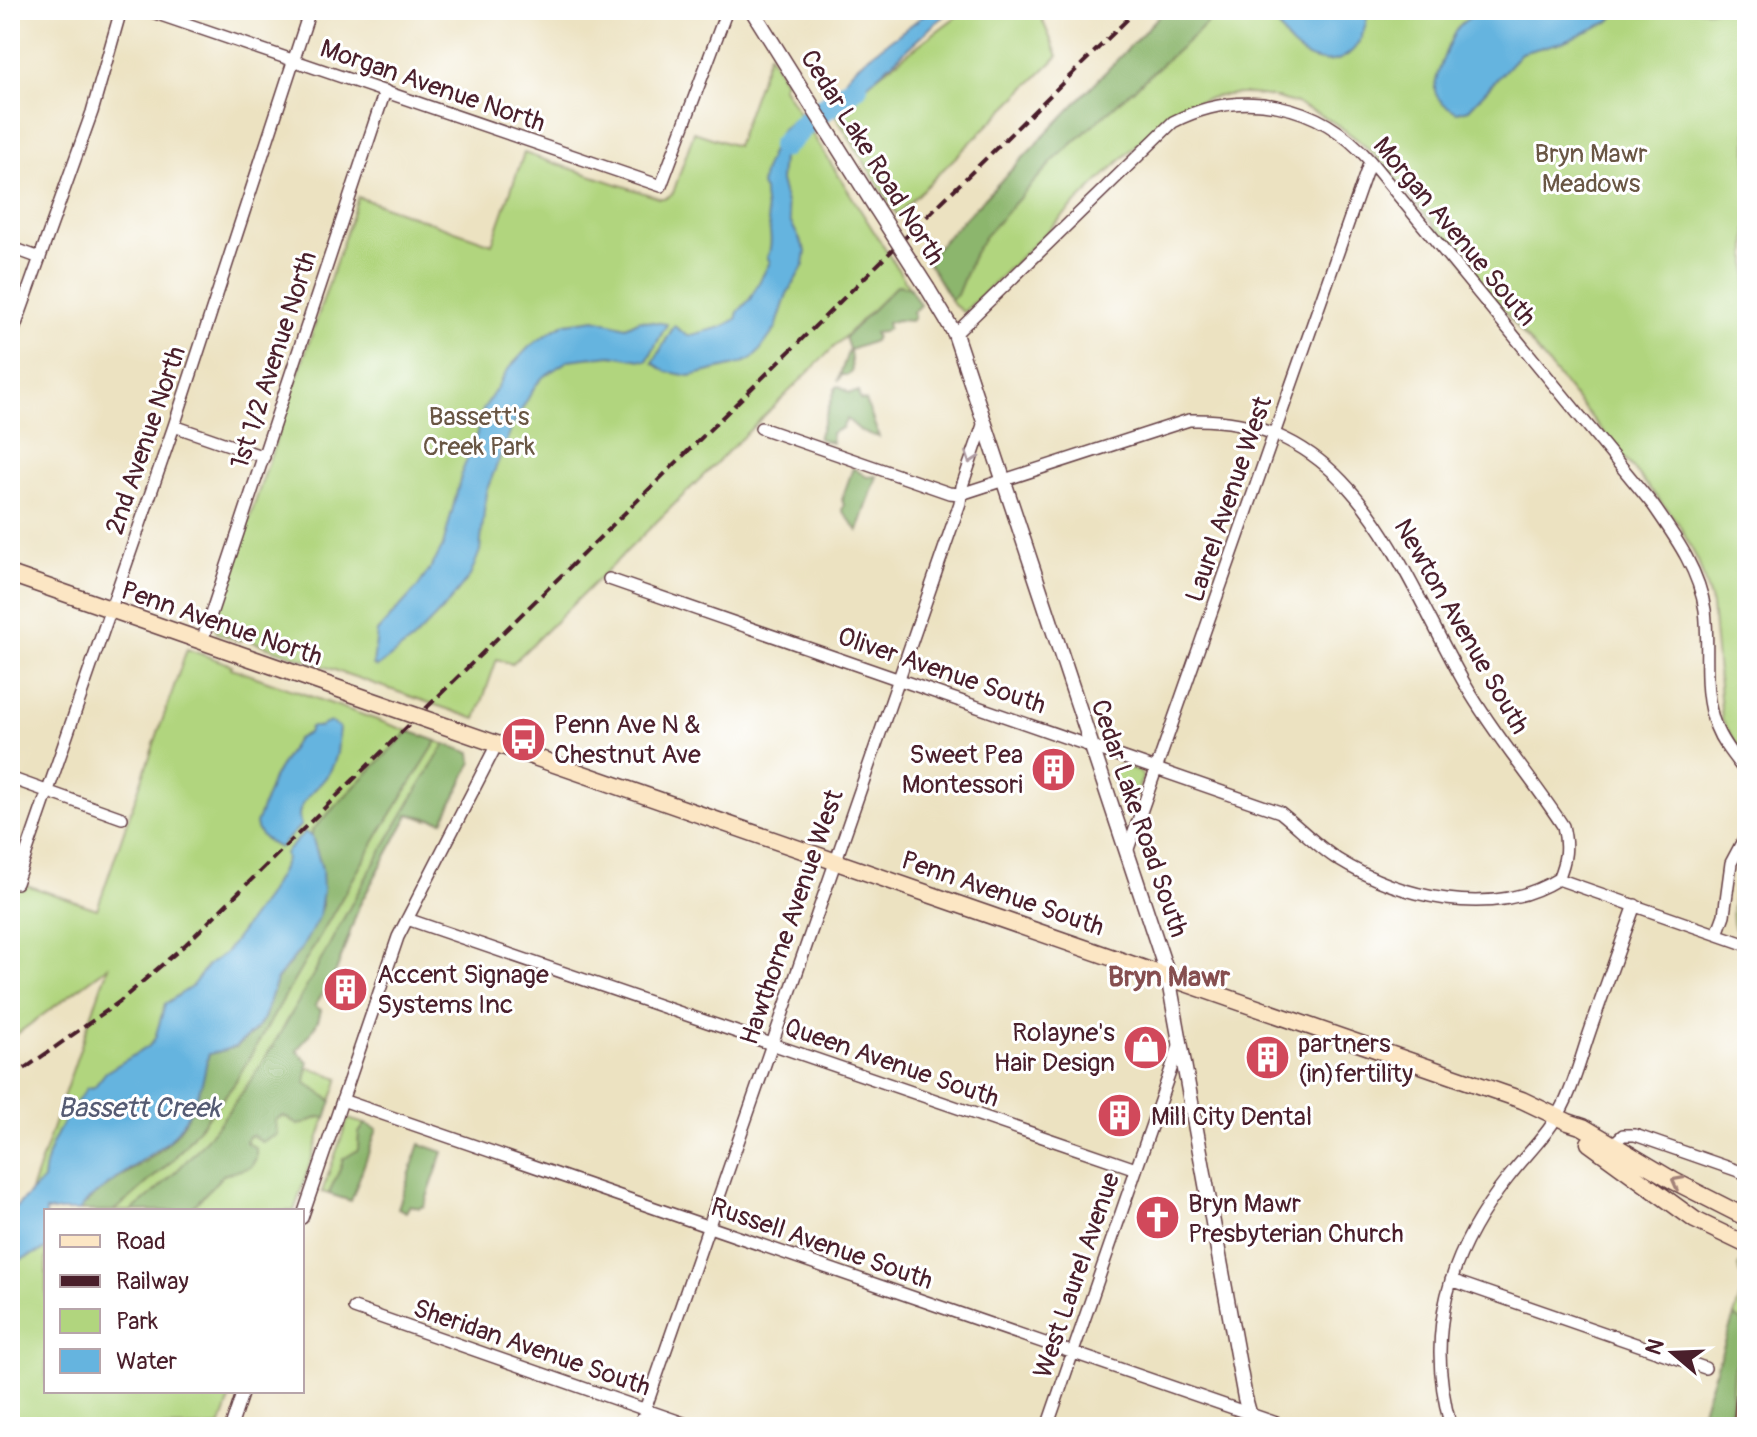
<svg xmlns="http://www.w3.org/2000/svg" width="1757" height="1437" font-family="Pangolin,sans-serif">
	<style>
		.green { fill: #b1d57e; stroke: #7e7a54; stroke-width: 2 }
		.forest { fill: #8cb66d; stroke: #6b6a4c; stroke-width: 2 }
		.water { fill: #65b4df; stroke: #586a85; stroke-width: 2 }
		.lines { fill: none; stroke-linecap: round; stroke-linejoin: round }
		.river { stroke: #65b4df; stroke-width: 24 }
		.minor-casing { stroke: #623c42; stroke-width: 14 }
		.tertiary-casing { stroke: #623c42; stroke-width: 17 }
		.secondary-casing { stroke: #623c42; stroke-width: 19 }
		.motorway-casing { stroke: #623c42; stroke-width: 23 }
		.minor { stroke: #fff; stroke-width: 11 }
		.tertiary { stroke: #fff; stroke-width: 14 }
		.secondary { stroke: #fce6c4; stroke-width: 16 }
		.motorway { stroke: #f7c06c; stroke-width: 20 }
		.rail { stroke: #4a1f2b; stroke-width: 4; stroke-dasharray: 12 6; stroke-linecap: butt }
		.tertiary-bridge-casing { stroke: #623c42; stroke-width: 17; stroke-linecap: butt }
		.secondary-bridge-casing { stroke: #623c42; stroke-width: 19; stroke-linecap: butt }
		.tertiary-bridge { stroke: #fff; stroke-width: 14 }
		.secondary-bridge { stroke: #fce6c4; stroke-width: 16 }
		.oneway { stroke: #ae9aa0 }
		.oneway2 { stroke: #a38278 }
		.labels { text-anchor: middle; stroke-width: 6; stroke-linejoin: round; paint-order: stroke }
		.street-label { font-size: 26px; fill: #4a1f2b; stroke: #fff }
		.park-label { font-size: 26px; fill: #695644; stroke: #fff }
		.poi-label { font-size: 26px; fill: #4a1f2b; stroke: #fff; text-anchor: start }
		.neighbourhood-label { font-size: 28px; font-weight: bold; fill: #864f50; stroke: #fff }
		.water-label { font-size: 28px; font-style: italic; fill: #555b73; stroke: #fff }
	</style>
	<rect width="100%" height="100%" fill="#fff"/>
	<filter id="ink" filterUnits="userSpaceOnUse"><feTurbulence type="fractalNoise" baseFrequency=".0125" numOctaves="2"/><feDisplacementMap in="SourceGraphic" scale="16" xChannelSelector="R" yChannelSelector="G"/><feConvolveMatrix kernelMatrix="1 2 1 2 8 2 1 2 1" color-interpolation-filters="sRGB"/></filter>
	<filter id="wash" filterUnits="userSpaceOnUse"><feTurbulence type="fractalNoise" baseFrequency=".006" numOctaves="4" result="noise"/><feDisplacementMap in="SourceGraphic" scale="32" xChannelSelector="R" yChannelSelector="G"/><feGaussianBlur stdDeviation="1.8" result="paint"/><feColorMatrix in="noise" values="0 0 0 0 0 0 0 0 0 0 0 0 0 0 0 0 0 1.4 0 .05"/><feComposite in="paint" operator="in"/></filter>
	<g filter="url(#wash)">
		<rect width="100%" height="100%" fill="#ece2c1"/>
		<path class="green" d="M965 10H1038L1058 56 897 215 832 110Z
			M1165 10H1747V761L1722 720 1712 606 1698 561 1678 523 1382 162C1322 102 1244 69 1165 117L966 310 963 312 954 305 926 259Z
			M769 54 785 81 782 86 909 287 897 285 512 664 497 659 476 719 242 638 240 641 217 633 214 624 358 197 492 244 524 153 659 198H666L673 193 694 132 736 146Z
			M187 649 232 665 231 668 453 747 428 820 409 814 359 906 337 969 277 1057 339 1078 294 1211H46V1391H233L220 1427H10V1221L27 1202 108 967 10 1039V884L24 889 26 885 97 909Z
			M1120 765 1139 771 1143 777 1130 807H1126L1120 803 1111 773 1112 768Z
			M1747 849V936L1736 931C1727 915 1738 865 1747 849Z
			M348 1119 365 1124 359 1133 358 1150 343 1160C341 1172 333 1181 329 1194L322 1192Z
			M1740 1264 1747 1268V1341L1741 1372 1736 1427H1718L1716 1425 1744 1333 1742 1321 1734 1316 1745 1282 1738 1267Z"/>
		<path class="forest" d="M1165 10H1219L1200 30 1053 161 985 236 974 253 957 295 951 300 926 259Z
			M897 285 909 287 920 305 913 312 914 317 911 321 897 320 887 323 888 328 883 332 874 333 876 336 874 341 850 350 852 372 848 375H842L838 381 849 349 845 337Z
			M839 386 849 393 858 392 860 400 866 401 879 437 862 432 847 419 842 428 831 433 832 443 818 438 836 387Z
			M853 468 867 477 877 476 858 531 842 510 844 506 842 499Z
			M409 731 437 741 379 834 233 1086 173 1160 129 1199 113 1211H79C106 1178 155 1165 180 1129 187 1118 200 1091 203 1078 206 1069 205 1063 209 1054L236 1047 256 1030 264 1018 277 980 303 946 322 906V869L312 837V830Z
			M445 744 471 753 472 762 443 821 409 814 359 906 337 969 315 1006 321 1010C318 1028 307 1035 297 1051L308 1062 306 1083 332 1101 326 1118 320 1117 299 1125 283 1116 275 1120 277 1135 262 1142 252 1135 248 1137 246 1142 256 1148V1158L251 1167 223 1175 189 1211H131C235 1131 286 1024 347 912 378 855 411 800 445 744Z
			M365 1124 377 1129 351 1201 329 1194C333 1181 341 1172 343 1159L358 1150 359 1133Z
			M420 1144 443 1152 424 1206 419 1208 410 1205 406 1212 398 1208Z
			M1734 1316 1742 1321 1744 1333 1733 1370 1731 1406 1726 1418 1718 1416 1716 1425 1718 1427H1696Z"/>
		<path class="water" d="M929 10H950L835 114 823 96 844 83C846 67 913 27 929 10Z
			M1273 10H1368V11C1359 90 1284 66 1273 10Z
			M1481 10H1604L1613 17 1609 22 1562 42 1521 53 1469 109 1457 112C1449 108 1436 100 1435 90 1434 78 1452 33 1460 25 1466 19 1474 15 1481 10Z
			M800 115 810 130 782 158 780 181 791 223 806 251 804 265 787 294 776 328 758 353 752 359 740 364 690 376 667 372 653 363 674 326 688 336 722 327 736 319 738 312 750 299 770 262 767 257C777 239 763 212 764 191L761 186 763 173 776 140 782 129Z
			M595 319 626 327 640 320 667 324 647 361 611 355 569 360 543 377 535 386 512 427 486 492 480 551 470 576 445 607 413 640 377 667 373 665 377 632 417 588 435 561 443 546 462 472 476 436 483 410 509 368 530 346 552 331 566 323Z
			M330 722 339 727C337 744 340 754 330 771 321 789 291 802 301 825L279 848C270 843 257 836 256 824L273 778 297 739 308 733 310 727H319Z
			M305 832 312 837 322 869 323 891 319 917 303 946 277 979 264 1018 255 1030 235 1047 209 1054C205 1063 206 1070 203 1079 197 1100 184 1124 170 1140L89 1199 79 1211H46V1249L10 1264V1213L43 1180C45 1147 67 1114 87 1088L94 1087 106 1072 149 1046 155 1038 165 1004 191 987 208 965 226 952 266 897 280 873 286 859 285 853Z"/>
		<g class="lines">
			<path class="river" d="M783 146 809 120 856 86"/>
		</g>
	</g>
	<g filter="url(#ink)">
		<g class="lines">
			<defs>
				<path id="minor" d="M146 10 661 186 727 10
					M10 247 40 258
					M955 334 1173 122C1241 87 1319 102 1370 161L1653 505C1675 537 1699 570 1705 610 1710 649 1701 690 1716 727 1723 745 1736 759 1747 774
					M10 341 92 112 121 10
					M174 426 264 457
					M761 428 949 493 961 494 1189 420C1355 415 1398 568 1466 686 1494 735 1532 778 1563 826 1568 847 1566 860 1558 879
					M609 579 1280 812C1299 827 1317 846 1337 859 1400 898 1492 920 1558 879L1747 945
					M202 641 385 91
					M10 778 122 818
					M1127 852 1370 161
					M16 883 174 426 310 10
					M407 919 1136 1169
					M1717 934 1724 915 1731 863 1747 833
					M342 1100 1288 1427
					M1612 1145 1623 1135H1635L1747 1174
					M302 1218 398 937 497 744
					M1451 1280 1705 1368
					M354 1308 695 1427
					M231 1427 243 1391
					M639 1427 960 503 962 486 984 422
					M1047 1427 1179 1046
					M1451 1427C1424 1333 1448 1253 1508 1178 1528 1152 1552 1131 1566 1100 1575 1080 1581 1058 1588 1037 1603 993 1619 949 1635 905"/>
				<path id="tertiary" d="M752 10 876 208
					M928 289 955 334 1168 976 1245 1398 1253 1427"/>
				<path id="secondary" d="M10 574 236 653
					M419 717 1522 1100 1568 1122 1583 1127 1674 1181 1747 1218
					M1589 1143 1695 1220 1747 1245"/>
				<path id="motorway" d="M1744 1427 1747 1389"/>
			</defs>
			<use href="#minor" class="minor-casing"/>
			<use href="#tertiary" class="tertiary-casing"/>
			<use href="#secondary" class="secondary-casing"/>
			<use href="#motorway" class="motorway-casing"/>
			<use href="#minor" class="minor"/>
			<use href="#tertiary" class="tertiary"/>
			<use href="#secondary" class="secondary"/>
			<use href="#motorway" class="motorway"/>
			<path class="rail" d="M10 1079 119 1002 186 944 1137 10"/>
			<defs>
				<path id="tertiary-bridge" d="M876 208 928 289"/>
				<path id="secondary-bridge" d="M236 653 419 717"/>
			</defs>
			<use href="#tertiary-bridge" class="tertiary-bridge-casing"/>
			<use href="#secondary-bridge" class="secondary-bridge-casing"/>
			<use href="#tertiary-bridge" class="tertiary-bridge"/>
			<use href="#secondary-bridge" class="secondary-bridge"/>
		</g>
		<defs><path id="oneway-chevron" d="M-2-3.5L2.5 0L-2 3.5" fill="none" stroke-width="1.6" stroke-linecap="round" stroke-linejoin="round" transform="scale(2)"/></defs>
		<use class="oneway" href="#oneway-chevron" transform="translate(971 458) rotate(109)"/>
		<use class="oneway2" href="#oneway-chevron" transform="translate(1677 1182) rotate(-152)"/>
	</g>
	<defs>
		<symbol id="bus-disc" viewBox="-11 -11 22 22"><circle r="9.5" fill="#d1495b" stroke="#fff"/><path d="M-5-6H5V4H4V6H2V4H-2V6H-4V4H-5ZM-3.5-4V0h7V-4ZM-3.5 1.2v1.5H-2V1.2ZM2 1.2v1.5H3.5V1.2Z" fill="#fff"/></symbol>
		<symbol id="building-disc" viewBox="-11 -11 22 22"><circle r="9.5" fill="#d1495b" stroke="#fff"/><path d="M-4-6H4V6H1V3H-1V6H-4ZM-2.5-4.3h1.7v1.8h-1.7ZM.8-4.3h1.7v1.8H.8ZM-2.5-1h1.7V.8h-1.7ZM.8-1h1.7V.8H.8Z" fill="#fff"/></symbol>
		<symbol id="shop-disc" viewBox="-11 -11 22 22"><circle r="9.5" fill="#d1495b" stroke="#fff"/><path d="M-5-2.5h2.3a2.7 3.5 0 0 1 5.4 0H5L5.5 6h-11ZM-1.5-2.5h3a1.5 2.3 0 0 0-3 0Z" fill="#fff"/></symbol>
		<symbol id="church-disc" viewBox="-11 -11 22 22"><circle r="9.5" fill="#d1495b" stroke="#fff"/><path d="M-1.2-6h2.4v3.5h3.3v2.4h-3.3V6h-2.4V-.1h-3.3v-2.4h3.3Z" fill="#fff"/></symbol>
	</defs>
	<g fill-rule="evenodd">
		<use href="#bus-disc" x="498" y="714" width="51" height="51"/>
		<use href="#building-disc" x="1028" y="744" width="51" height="51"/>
		<use href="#building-disc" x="320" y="964" width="51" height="51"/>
		<use href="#shop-disc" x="1120" y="1022" width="51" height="51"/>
		<use href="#building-disc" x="1242" y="1032" width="51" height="51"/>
		<use href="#building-disc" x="1094" y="1090" width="51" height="51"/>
		<use href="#church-disc" x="1132" y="1192" width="51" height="51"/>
	</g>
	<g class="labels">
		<g class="street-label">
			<text transform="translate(433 85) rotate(19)" y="9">Morgan Avenue North</text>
			<text transform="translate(873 157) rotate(58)" y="9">Cedar Lake Road North</text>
			<text transform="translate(1455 231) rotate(50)" y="9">Morgan Avenue South</text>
			<text transform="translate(273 360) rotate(-72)" y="9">1st 1/2 Avenue North</text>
			<text transform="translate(145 440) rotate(-71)" y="9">2nd Avenue North</text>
			<text transform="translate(1228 499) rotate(-71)" y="9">Laurel Avenue West</text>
			<text transform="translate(222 623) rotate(19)" y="9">Penn Avenue North</text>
			<text transform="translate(1462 626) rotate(60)" y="9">Newton Avenue South</text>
			<text transform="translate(942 670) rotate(19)" y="9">Oliver Avenue South</text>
			<text transform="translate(1140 818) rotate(71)" y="9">Cedar Lake Road South</text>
			<text transform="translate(1003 893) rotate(19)" y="9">Penn Avenue South</text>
			<text transform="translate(791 917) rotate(-71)" y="9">Hawthorne Avenue West</text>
			<text transform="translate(892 1062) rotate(19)" y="9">Queen Avenue South</text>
			<text transform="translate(822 1243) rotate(19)" y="9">Russell Avenue South</text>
			<text transform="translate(1076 1275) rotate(-71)" y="9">West Laurel Avenue</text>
			<text transform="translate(532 1347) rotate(19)" y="9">Sheridan Avenue South</text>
		</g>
		<g class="park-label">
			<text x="1591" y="162">Bryn Mawr<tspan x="1591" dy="30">Meadows</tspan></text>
			<text x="479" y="425">Bassett's<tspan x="479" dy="30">Creek Park</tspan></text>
		</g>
		<g class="poi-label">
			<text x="554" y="733">Penn Ave N &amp;<tspan x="554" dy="30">Chestnut Ave</tspan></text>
			<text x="1023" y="763" text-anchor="end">Sweet Pea<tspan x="1023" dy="30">Montessori</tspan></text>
			<text x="377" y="983">Accent Signage<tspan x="377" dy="30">Systems Inc</tspan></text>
			<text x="1115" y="1041" text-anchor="end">Rolayne's<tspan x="1115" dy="30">Hair Design</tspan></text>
			<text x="1298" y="1052">partners<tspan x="1298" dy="30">(in)fertility</tspan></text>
			<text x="1151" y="1125">Mill City Dental</text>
			<text x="1188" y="1212">Bryn Mawr<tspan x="1188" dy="30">Presbyterian Church</tspan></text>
		</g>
		<g class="neighbourhood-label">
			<text x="1169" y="986">Bryn Mawr</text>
		</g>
		<g class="water-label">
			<text x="139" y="1117">Bassett Creek</text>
		</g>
	</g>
	<rect width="1757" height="1437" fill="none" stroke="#fff" stroke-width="40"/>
	<rect x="44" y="1209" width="260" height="184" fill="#ffffff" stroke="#b7a5aa" stroke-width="2"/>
	<rect x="60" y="1235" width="40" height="12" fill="#fce6c4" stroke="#b7a5aa" stroke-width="2"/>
	<text x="116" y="1249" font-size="24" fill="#4a1f2b">Road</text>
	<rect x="60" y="1275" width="40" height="12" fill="#4a1f2b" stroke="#b7a5aa" stroke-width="2"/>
	<text x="116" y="1289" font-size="24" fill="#4a1f2b">Railway</text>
	<rect x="60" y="1309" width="40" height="24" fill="#b1d57e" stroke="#b7a5aa" stroke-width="2"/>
	<text x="116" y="1329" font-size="24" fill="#4a1f2b">Park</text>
	<rect x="60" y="1349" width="40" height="24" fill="#65b4df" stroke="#b7a5aa" stroke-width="2"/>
	<text x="116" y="1369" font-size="24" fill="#4a1f2b">Water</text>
	<g transform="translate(1673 1353) rotate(289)" stroke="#ffffff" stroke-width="6" paint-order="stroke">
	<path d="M0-6L14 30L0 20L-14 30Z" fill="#4a1f2b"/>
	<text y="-12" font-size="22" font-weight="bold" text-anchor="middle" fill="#4a1f2b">N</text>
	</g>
</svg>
